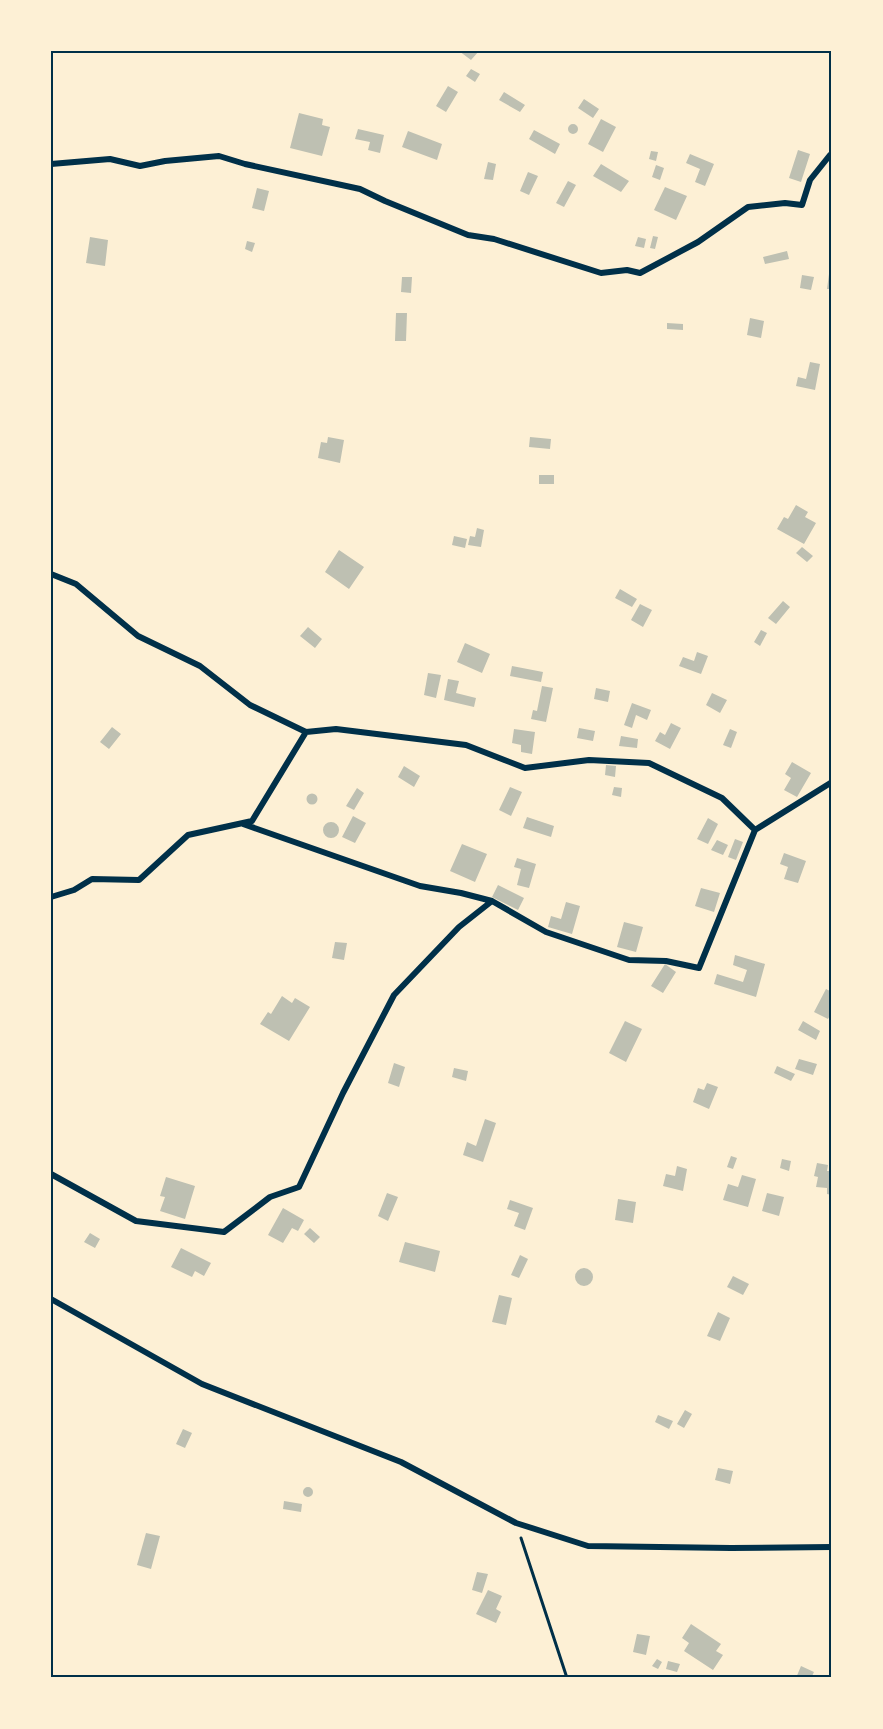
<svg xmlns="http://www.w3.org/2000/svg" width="883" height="1729" font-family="'DM Sans',sans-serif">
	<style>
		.building { fill: #bec0b2 }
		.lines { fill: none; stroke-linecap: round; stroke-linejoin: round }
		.path { stroke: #003049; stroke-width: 3 }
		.minor { stroke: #003049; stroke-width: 6 }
		.neatline { fill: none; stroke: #003049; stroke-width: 2 }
	</style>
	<rect width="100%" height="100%" fill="#fdf0d5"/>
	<path class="building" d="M459 51H479L471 60Z
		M471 69 480 74 475 82 466 76Z
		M448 86 458 92 446 112 436 106Z
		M504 92 525 105 520 112 499 100Z
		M584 99 599 109 593 118 578 108Z
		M299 113 323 119 322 125 330 127 322 156 290 148Z
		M601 119 616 127 603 152 588 144Z
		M568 129a5 5 0 1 1 10 0a5 5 0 1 1-10 0Z
		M358 129 384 135 380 153 368 150 370 142 355 139Z
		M534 130 560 144 555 154 529 139Z
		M408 131 442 144 437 160 402 147Z
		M798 150 810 154 801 182 789 178Z
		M651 151 658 152 656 161 649 159Z
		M690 154 714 164 705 186 695 182 700 169 686 163Z
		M488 162 496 164 493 180 484 179Z
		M601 164 629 181 621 192 593 176Z
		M656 165 664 168 660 180 652 177Z
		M528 172 538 176 529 195 520 191Z
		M568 181 576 185 564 207 556 203Z
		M665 187 687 196 676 220 654 210Z
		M257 188 269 191 264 211 252 208Z
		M653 236 658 237 655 249 650 248Z
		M90 237 108 240 105 266 86 263Z
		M638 237 646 239 644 248 635 246Z
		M247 241 255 243 252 252 245 249Z
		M787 251 789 259 765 264 763 257Z
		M829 274H832V289H827Z
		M802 275 814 277 811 290 800 288Z
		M402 277H412L411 293 401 292Z
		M396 313H407L406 341H395Z
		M750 318 764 321 761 338 747 335Z
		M667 323 683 324V330L667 329Z
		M810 362 820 364 815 390 796 386 798 377 806 379Z
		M328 437 344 440 340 463 318 458 321 442 327 443Z
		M530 437 551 439 550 449 529 447Z
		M539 475H554V484H539Z
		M796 505 808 512 805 517 816 523 804 544 777 529 784 517 788 519Z
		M477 528 484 530 481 547 468 545 470 536 475 537Z
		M454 536 467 539 465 548 452 545Z
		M802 547 813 556 807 562 796 553Z
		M339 550 364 567 349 589 325 572Z
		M620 589 637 599 632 607 615 598Z
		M783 601 790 607 776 624 768 618Z
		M640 604 652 610 643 627 631 620Z
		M308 627 322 639 315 648 300 636Z
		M761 630 767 633 760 646 754 642Z
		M465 643 490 654 482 673 457 662Z
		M697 652 708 656 701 674 679 666 683 657 694 661Z
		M512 666 543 672 541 682 510 676Z
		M428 673 441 675 436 698 424 695Z
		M448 679 459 681 456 693 476 698 474 707 444 700Z
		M542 686 553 688 546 722 531 719 533 710 537 711Z
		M596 688 610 691 608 702 594 699Z
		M712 693 727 700 720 713 706 705Z
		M632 703 651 710 647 720 636 715 632 728 624 725Z
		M671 723 681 728 670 749 655 741 660 732 665 735Z
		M112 727 121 734 109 749 100 742Z
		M579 728 595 731 593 741 577 738Z
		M514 729 535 732 532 754 521 752V745L512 743Z
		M730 729 737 732 731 748 723 745Z
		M621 736 638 739 637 748 619 746Z
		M792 762 811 773 797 797 784 790 791 778 785 774Z
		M606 765 616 766 615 777 605 775Z
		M404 766 420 776 414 787 398 777Z
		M510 787 522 792 511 816 499 810Z
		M614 787 622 788 621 797 612 795Z
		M357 788 364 793 354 810 346 806Z
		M306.5 799a5.5 5.5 0 1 1 11 0a5.5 5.5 0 1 1-11 0Z
		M353 816 366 823 355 843 342 837Z
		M527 817 554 826 551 837 523 828Z
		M708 818 718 824 708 844 697 839Z
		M323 830a8 8 0 1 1 16 0a8 8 0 1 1-16 0Z
		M735 839 743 842 736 860 728 857Z
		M717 840 728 845 723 855 711 850Z
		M462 844 487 854 475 882 450 871Z
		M784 853 806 861 798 883 784 879 788 867 780 864Z
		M517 858 536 864 529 888 517 885 521 869 514 867Z
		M498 885 524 898 518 910 492 897Z
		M701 888 720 893 714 912 695 906Z
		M566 902 580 906 572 934 548 927 551 916 561 919Z
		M624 922 643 927 636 952 617 947Z
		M335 942 347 943 344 960 332 958Z
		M735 955 765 964 756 997 714 984 717 974 743 982 747 970 733 965Z
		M665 964 676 972 663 993 651 986Z
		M826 989 832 992V1012L828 1019 814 1012Z
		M282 996 292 1003 295 998 310 1007 289 1041 260 1024 268 1012 271 1014Z
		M625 1021 642 1029 626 1062 609 1053Z
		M803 1021 820 1031 816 1040 798 1030Z
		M799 1059 817 1064 813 1075 795 1069Z
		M394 1063 405 1067 399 1087 388 1083Z
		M777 1066 795 1074 791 1081 774 1073Z
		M454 1068 468 1071 466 1081 452 1077Z
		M707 1083 718 1087 709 1109 693 1102 698 1088 704 1090Z
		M485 1119 496 1123 483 1162 463 1155 467 1142 476 1146Z
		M731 1156 737 1158 733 1169 727 1167Z
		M782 1159 791 1161 789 1171 780 1168Z
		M817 1163 828 1165 827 1171H832V1195L827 1194V1188L816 1187 818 1177 814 1176Z
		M677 1166 687 1169 683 1191 663 1186 666 1174 675 1176Z
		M742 1175 756 1179 748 1207 723 1200 728 1184 738 1187Z
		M166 1177 195 1186 185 1219 160 1211 165 1197 160 1196Z
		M387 1193 398 1197 388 1221 378 1216Z
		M767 1193 784 1197 779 1216 762 1211Z
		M618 1199 636 1202 633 1223 615 1220Z
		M510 1200 533 1208 525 1230 514 1226 519 1213 507 1209Z
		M283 1208 304 1220 298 1231 292 1228 283 1243 268 1235Z
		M310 1228 320 1237 314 1243 304 1234Z
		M90 1233 100 1239 95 1248 84 1242Z
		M405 1242 440 1251 435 1272 399 1262Z
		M181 1248 211 1263 204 1276 195 1271 192 1277 171 1267Z
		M520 1255 528 1259 519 1278 511 1275Z
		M575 1277a9 9 0 1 1 18 0a9 9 0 1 1-18 0Z
		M733 1276 749 1284 743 1295 727 1287Z
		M499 1295 512 1298 506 1325 492 1322Z
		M718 1312 730 1318 720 1341 707 1336Z
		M685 1410 692 1414 684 1428 677 1424Z
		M658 1415 673 1421 669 1429 655 1422Z
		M183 1429 192 1433 185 1448 176 1444Z
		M718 1468 733 1471 730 1484 715 1480Z
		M303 1492a5 5 0 1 1 10 0a5 5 0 1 1-10 0Z
		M284 1501 302 1504 301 1512 283 1509Z
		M146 1533 160 1536 151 1569 137 1565Z
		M477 1572 488 1574 482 1593 472 1590Z
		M488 1590 502 1596 496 1609 501 1612 496 1623 476 1614Z
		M691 1624 721 1644 716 1651 723 1655 713 1670 684 1651 689 1643 682 1638Z
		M637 1634 650 1636 646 1655 633 1652Z
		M657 1659 662 1662 658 1669 652 1666Z
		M668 1661 680 1664 677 1672 666 1669Z
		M801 1666 814 1672 811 1678H796Z"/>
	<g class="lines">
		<path class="path" d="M521 1538 567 1678"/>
		<path class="minor" d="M51 164 110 159 140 166 165 161 219 156 245 164 360 189 385 201 468 235 494 239 601 273 627 270 640 273 698 242 748 207 785 203 802 205 810 180 830 155H832
			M51 574 76 584 138 636 200 666 250 705 306 732 336 729 466 745 525 768 589 760 649 763 722 798 755 830 699 968 666 961 629 960 546 932 492 901 459 927 394 995 343 1093 299 1187 270 1197 224 1232 136 1221 51 1174
			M243 824 420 886 461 893 492 901
			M755 830 832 782
			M51 897 74 890 92 879 139 880 188 835 252 821 306 732
			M51 1299 202 1384 401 1462 516 1523 588 1546 731 1548 832 1547"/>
	</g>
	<rect width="883" height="1729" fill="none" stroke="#fdf0d5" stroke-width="105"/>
	<rect x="52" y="52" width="778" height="1624" class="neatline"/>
</svg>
